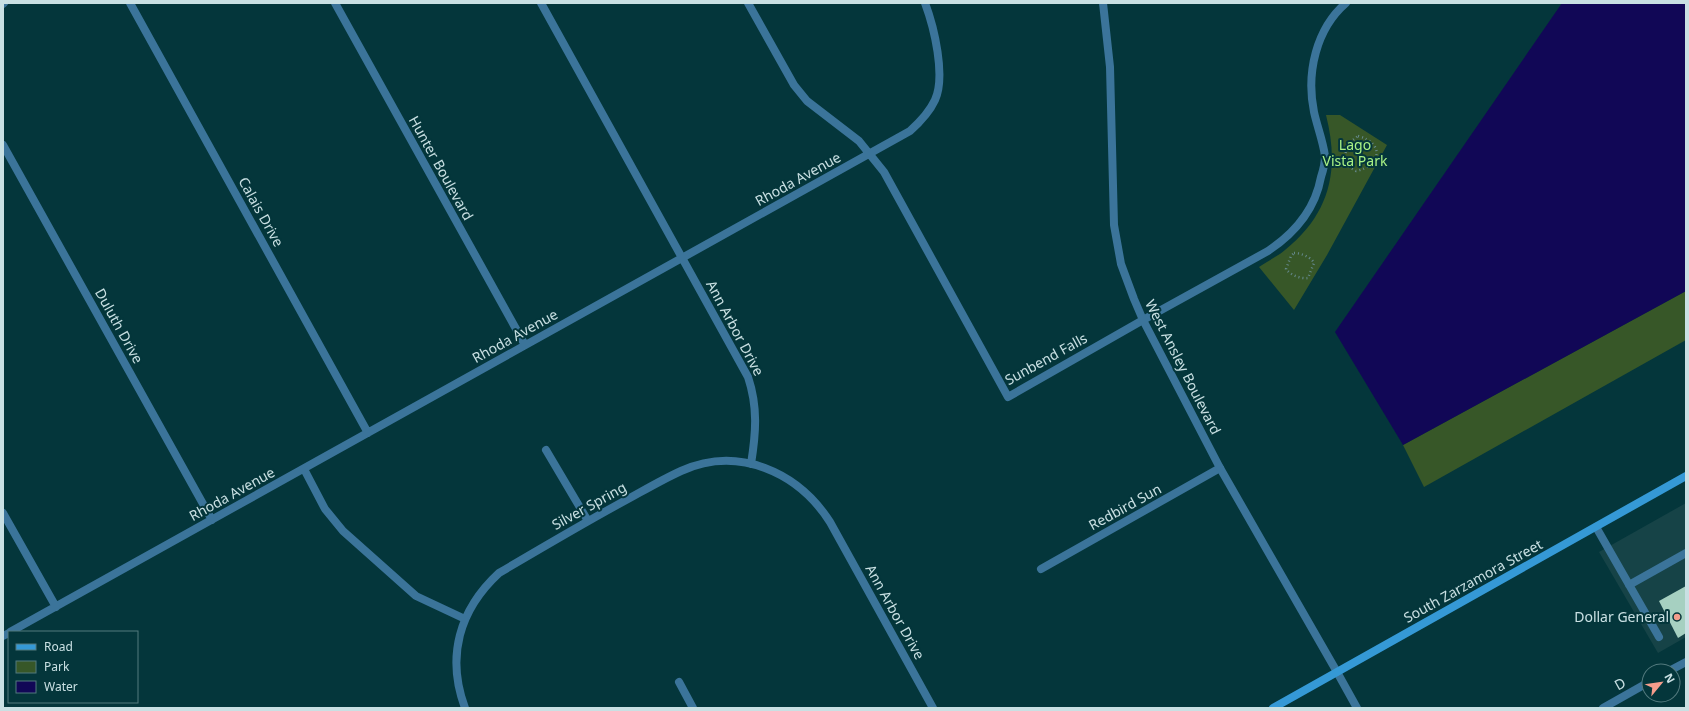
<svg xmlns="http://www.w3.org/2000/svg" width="1689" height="711" font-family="'Noto Sans',sans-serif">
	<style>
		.built { fill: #164347 }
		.green { fill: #375728 }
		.water { fill: #110756 }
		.building { fill: #a6d0c1 }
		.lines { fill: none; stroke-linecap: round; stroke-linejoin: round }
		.path { stroke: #668a8e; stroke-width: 2.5; stroke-dasharray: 1 3; stroke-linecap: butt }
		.service { stroke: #3b749a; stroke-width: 8 }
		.minor { stroke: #3b749a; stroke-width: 8 }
		.tertiary { stroke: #3b749a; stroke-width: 8 }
		.secondary { stroke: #3599d6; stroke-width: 8 }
		.poi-dot { fill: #f49d8c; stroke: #04363b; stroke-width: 1.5 }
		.labels { text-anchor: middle; stroke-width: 4; stroke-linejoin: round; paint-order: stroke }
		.park-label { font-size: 14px; fill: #a9f285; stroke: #04363b }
		.street-label { font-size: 14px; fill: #c9e0e3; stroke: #04363b }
		.poi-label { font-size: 14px; fill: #c9e0e3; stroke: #04363b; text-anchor: end }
	</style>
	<rect width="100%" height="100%" fill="#04363b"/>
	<path class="built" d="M1686 503V637L1658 653 1599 552Z"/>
	<path class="green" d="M1326 115H1340L1387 145 1327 255 1294 310 1259 267C1267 261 1277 257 1285 250 1330 214 1340 170 1326 115Z
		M1686 291V340L1424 487 1403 445Z"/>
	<path class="water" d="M1562 3H1686V291L1403 445 1335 332Z"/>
	<path class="building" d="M1686 586V633L1678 638 1659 601Z"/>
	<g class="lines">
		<path class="path" d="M1358 136C1385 143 1381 166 1356 171L1349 167 1344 159 1348 144Z
			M1337 158 1344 159
			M1294 253C1301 253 1311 257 1314 263L1308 278C1301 279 1290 275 1286 269L1291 256Z"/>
		<path class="service" d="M1596 527 1659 637
			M1629 585 1686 553"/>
		<path class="minor" d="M130 3 368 433
			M335 3 525 345
			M541 3 748 377C758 407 756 433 751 464
			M748 3 794 85 807 101 859 141 884 172 1008 397 1143 320 1268 251C1295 233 1315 210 1321 177 1323 171 1325 163 1325 156 1323 141 1317 126 1314 112 1306 73 1316 29 1346 3
			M3 4 4 3
			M3 145 212 520
			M546 450 588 521
			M304 469 325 509 343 531 416 596 465 619
			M3 513 56 607
			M1041 569 1220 468
			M10 632 910 131C920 122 929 113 935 100 946 76 934 27 925 3
			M3 636 9 633
			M1669 671 1686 662
			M1337 672 1357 708
			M679 682 693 708
			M465 708C446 657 459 610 499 573 538 550 577 527 617 505 638 494 659 481 681 471 738 445 798 472 830 522L933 708
			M1603 708 1649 682"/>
		<path class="tertiary" d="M1103 3 1110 67 1114 225 1121 264 1134 299 1143 320 1220 468 1337 672"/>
		<path class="secondary" d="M1273 708 1686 476"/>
	</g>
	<circle class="poi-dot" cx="1677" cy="617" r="4"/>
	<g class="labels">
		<g class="park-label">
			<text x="1355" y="150">Lago<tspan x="1355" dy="16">Vista Park</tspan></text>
		</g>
		<g class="street-label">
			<text transform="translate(441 168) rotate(61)" y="5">Hunter Boulevard</text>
			<text transform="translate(798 179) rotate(-29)" y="5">Rhoda Avenue</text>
			<text transform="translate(261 212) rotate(61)" y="5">Calais Drive</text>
			<text transform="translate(119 326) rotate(61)" y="5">Duluth Drive</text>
			<text transform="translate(735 328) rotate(62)" y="5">Ann Arbor Drive</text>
			<text transform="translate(515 336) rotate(-29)" y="5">Rhoda Avenue</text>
			<text transform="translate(1046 359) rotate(-29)" y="5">Sunbend Falls</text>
			<text transform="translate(1183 367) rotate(63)" y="5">West Ansley Boulevard</text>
			<text transform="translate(232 494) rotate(-29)" y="5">Rhoda Avenue</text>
			<text transform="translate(589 506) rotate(-29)" y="5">Silver Spring</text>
			<text transform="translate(1125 507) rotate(-29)" y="5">Redbird Sun</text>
			<text transform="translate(1473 581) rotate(-29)" y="5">South Zarzamora Street</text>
			<text transform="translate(895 612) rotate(61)" y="5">Ann Arbor Drive</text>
			<text transform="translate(1620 684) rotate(-29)" y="5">D</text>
		</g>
		<g class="poi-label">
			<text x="1669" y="622">Dollar General</text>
		</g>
	</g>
	<rect width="1689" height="711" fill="none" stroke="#c9e0e3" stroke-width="8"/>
	<rect x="8" y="631" width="130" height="72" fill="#04363b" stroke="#537a7e"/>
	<rect x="16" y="644" width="20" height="6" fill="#3599d6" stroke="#537a7e"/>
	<text x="44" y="651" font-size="12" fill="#c9e0e3">Road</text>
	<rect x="16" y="661" width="20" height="12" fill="#375728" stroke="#537a7e"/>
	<text x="44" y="671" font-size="12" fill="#c9e0e3">Park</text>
	<rect x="16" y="681" width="20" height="12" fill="#110756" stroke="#537a7e"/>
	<text x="44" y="691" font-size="12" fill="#c9e0e3">Water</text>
	<g transform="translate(1661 683) rotate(61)"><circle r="19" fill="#04363b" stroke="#537a7e"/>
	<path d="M0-3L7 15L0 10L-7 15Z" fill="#f49d8c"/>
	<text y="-6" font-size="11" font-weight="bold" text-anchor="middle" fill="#c9e0e3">N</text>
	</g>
</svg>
